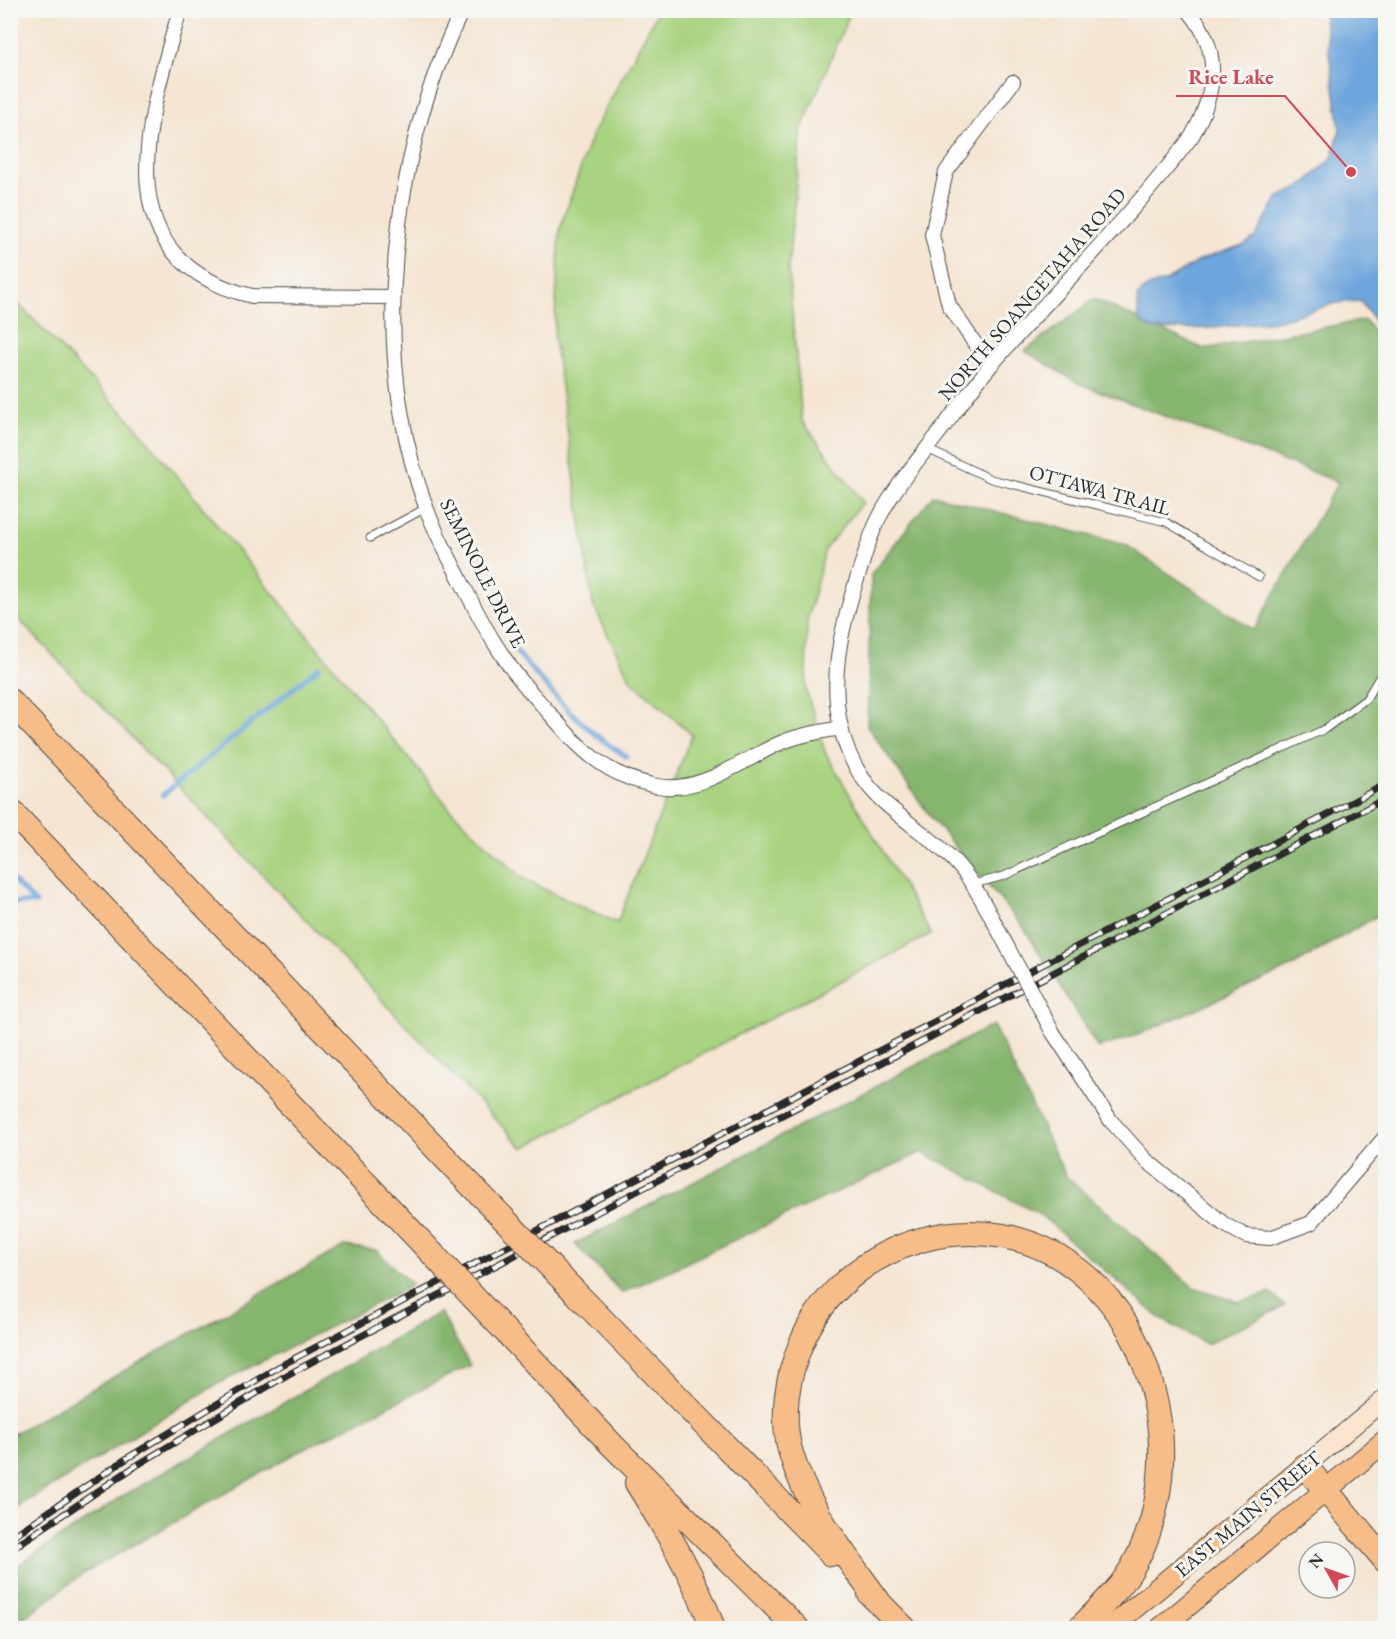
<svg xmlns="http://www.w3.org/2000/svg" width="1396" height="1639" font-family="'EB Garamond',serif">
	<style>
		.green { fill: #a8d380; stroke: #6a7f56; stroke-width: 1.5 }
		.forest { fill: #86b56e; stroke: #58704c; stroke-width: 1.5 }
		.water { fill: #6da5dc; stroke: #4c6884; stroke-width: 1.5 }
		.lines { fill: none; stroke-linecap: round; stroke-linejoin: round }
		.stream { stroke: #6da5dc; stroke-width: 5 }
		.lane-casing { stroke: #494744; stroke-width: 9 }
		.street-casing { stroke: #494744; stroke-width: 16 }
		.secondary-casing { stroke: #494744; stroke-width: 20 }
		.primary-casing { stroke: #494744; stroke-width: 23 }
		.highway-casing { stroke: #494744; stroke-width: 26 }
		.lane { stroke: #fff; stroke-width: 7 }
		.street { stroke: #fff; stroke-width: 14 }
		.secondary { stroke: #fce5cf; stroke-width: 18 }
		.primary { stroke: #f7bd88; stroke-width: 21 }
		.highway { stroke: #f7bd88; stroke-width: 24 }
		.rail-casing { stroke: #2b2b2b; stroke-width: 7 }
		.rail { stroke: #f6f6f2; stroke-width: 4.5; stroke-dasharray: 14; stroke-linecap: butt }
		.street-bridge-casing { stroke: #494744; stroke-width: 16; stroke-linecap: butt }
		.highway-bridge-casing { stroke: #494744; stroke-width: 26; stroke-linecap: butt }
		.street-bridge { stroke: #fff; stroke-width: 14 }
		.highway-bridge { stroke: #f7bd88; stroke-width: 24 }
		.labels { text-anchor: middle; stroke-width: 6; stroke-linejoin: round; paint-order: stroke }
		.street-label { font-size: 20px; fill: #2b2b2b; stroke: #f6f6f2 }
		.leader { fill: none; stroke: #d1495b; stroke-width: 2 }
		.callout-dot { fill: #d1495b; stroke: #f6f6f2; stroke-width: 2 }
		.callout-label { font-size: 21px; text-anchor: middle; font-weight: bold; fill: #d1495b; stroke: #f6f6f2; stroke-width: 6; stroke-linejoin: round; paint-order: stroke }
	</style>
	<rect width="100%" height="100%" fill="#f6f6f2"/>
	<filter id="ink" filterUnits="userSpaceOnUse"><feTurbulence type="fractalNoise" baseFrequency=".0167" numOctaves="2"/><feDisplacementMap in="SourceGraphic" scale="12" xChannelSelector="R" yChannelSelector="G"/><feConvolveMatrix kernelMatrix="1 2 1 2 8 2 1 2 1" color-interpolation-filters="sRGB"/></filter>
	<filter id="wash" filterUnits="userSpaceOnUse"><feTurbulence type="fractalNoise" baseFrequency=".008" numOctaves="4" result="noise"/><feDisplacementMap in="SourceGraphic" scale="24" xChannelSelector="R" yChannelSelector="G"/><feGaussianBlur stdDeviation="1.35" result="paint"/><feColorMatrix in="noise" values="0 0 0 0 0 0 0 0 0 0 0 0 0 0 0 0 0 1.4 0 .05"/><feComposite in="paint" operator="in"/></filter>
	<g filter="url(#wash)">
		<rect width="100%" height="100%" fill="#f5e5d2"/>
		<path class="green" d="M658 11H851L801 130 788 268 802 421 863 502 825 549 807 621 806 690 825 752 931 934 523 1148 11 611 10 295 134 424 452 811 523 879 617 923 692 735 630 679 593 605 554 338 560 229 592 134Z"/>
		<path class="forest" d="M1094 299 1204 349 1365 320 1386 348 1385 911 1289 968 1140 1034 1098 1048 1024 928 932 819 867 726 871 574 933 495 1126 545 1254 630 1338 482 1080 384 1025 351Z
			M993 1025 1066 1176 1193 1287 1239 1302 1270 1293 1285 1306 1206 1344 1161 1319 1042 1216 922 1152 622 1293 575 1244Z
			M344 1246 376 1250 412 1285 214 1386 11 1512V1435Z
			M440 1312 470 1365 298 1452 83 1574 11 1627V1570L123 1496Z"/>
		<path class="water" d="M1323 11H1385V335L1360 301 1336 303 1276 321 1211 328 1154 330 1139 321 1137 297 1147 287 1166 281 1200 260 1245 244 1256 236 1277 198 1301 187 1332 158 1340 129Z"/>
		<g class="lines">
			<path class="stream" d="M514 649C548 689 581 729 626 756
				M163 795 319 667
				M10 878 36 903
				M10 903H36"/>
		</g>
	</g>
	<g filter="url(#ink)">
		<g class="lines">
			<defs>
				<path id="lane" d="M927 449 991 479 1166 522 1259 577
					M370 538 426 508
					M974 884 1004 876 1325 729 1366 699 1386 666"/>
				<path id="street" d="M180 10C148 119 101 259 252 296L394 297
					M462 10C390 159 369 351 426 507 435 533 449 557 461 581 483 625 503 663 537 699 574 741 598 775 657 786 699 794 741 761 778 744 798 735 819 732 841 728
					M990 366 949 305 932 235 946 172 1013 82
					M992 918C979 894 966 870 945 852 909 819 869 802 849 753 824 693 840 629 860 570 865 553 870 536 878 520 894 487 919 459 942 429 958 408 974 385 992 364 1058 288 1131 217 1192 136 1216 93 1223 50 1188 10
					M1052 1031 1111 1121 1146 1160 1225 1225 1246 1236 1270 1238 1311 1223 1386 1136"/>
				<path id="secondary" d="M1305 1466 1386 1398"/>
				<path id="primary" d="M1110 1628 1305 1466
					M1161 1628 1386 1440"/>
				<path id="highway" d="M10 701 472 1186
					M10 810 409 1229
					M574 1291 831 1554
					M512 1338 613 1446 797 1628
					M1305 1466 1386 1561
					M637 1483C667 1531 694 1576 713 1628
					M870 1594 904 1628
					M881 1605C847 1557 806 1508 790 1450 781 1415 787 1377 801 1344 845 1238 986 1197 1078 1270 1123 1305 1147 1355 1157 1410 1168 1467 1157 1536 1122 1583 1109 1599 1094 1614 1080 1628"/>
			</defs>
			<use href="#lane" class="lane-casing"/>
			<use href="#street" class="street-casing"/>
			<use href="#secondary" class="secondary-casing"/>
			<use href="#primary" class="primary-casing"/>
			<use href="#highway" class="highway-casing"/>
			<use href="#lane" class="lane"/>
			<use href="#street" class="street"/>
			<use href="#secondary" class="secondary"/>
			<use href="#primary" class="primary"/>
			<use href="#highway" class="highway"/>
			<defs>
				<path id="rail" d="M10 1538 129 1457 280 1366 1386 784
					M10 1550 134 1467 287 1375 1386 798"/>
			</defs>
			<use href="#rail" class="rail-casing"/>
			<use href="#rail" class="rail"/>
			<defs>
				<path id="street-bridge" d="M992 918 1052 1031"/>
				<path id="highway-bridge" d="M472 1186 574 1291
					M409 1229 512 1338"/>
			</defs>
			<use href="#street-bridge" class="street-bridge-casing"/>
			<use href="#highway-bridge" class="highway-bridge-casing"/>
			<use href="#street-bridge" class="street-bridge"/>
			<use href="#highway-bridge" class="highway-bridge"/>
		</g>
	</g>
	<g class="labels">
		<g class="street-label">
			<text transform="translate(1032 294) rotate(-49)" y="7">NORTH SOANGETAHA ROAD</text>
			<text transform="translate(1100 490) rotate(15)" y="7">OTTAWA TRAIL</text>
			<text transform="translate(483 573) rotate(63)" y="7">SEMINOLE DRIVE</text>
			<text transform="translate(1248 1514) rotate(-40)" y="7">EAST MAIN STREET</text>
		</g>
	</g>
	<path class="leader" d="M1351 172L1285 96H1176"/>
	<circle class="callout-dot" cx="1351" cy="172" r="6"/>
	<g class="callout-label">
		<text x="1231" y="84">Rice Lake</text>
	</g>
	<rect width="1396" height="1639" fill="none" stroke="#f6f6f2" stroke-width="36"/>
	<g transform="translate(1327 1570) rotate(310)"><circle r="28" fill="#f6f6f2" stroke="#a5a5a2" stroke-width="1.5"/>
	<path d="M0-4.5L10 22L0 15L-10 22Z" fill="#d1495b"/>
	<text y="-9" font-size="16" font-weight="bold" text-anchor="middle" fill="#2b2b2b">N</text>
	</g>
</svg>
